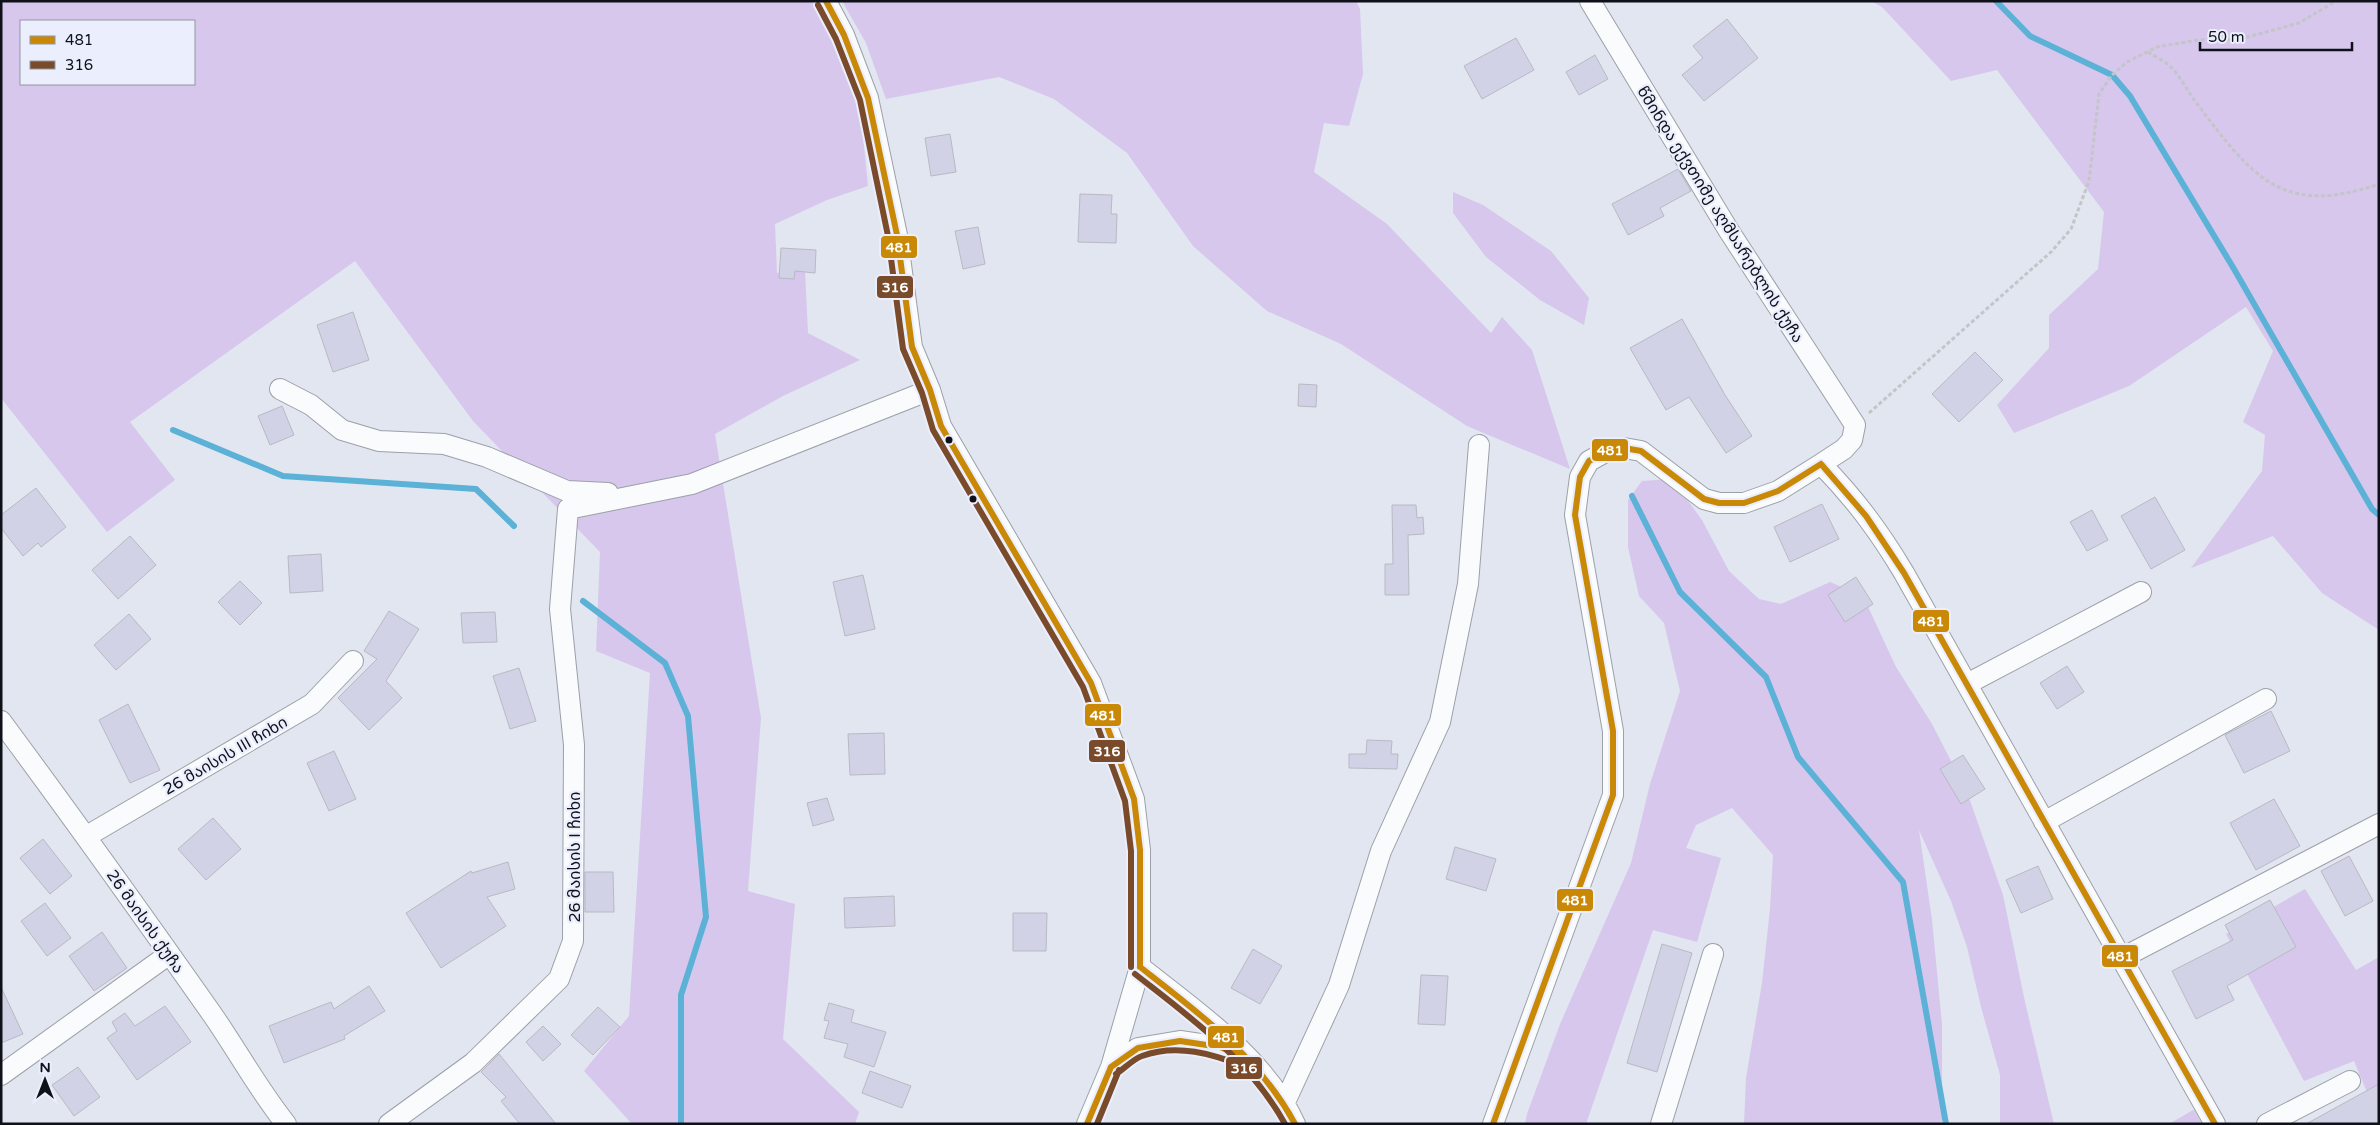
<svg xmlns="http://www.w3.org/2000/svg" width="2380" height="1125" font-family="'Varela Round','Noto Sans Georgian',sans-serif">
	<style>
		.green { fill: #d7c7ec; fill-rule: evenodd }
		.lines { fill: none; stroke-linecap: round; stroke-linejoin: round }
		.stream { stroke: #5bb1d6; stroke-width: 6 }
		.building { fill: #d2d2e7; stroke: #b8b9c2 }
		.minor-casing { stroke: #9ca0a8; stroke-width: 22 }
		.path { stroke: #c3c5c9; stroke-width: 3; stroke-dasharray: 4 2.5; stroke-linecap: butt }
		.minor { stroke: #fafbfd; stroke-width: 20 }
		.bus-1-casing { stroke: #ebeffd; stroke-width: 10 }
		.bus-2-casing { stroke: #ebeffd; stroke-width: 10 }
		.bus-1 { stroke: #c98805; stroke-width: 6 }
		.bus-2 { stroke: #7a4b2a; stroke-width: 6 }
		.bus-dot { fill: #0f1119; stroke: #ebeffd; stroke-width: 2 }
		.labels { text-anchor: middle; stroke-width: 4.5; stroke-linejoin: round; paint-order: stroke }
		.street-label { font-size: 16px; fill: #0f1119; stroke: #ebeffd }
		.line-badge { stroke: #ebeffd; stroke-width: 2 }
		.badge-label { font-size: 14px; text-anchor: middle; font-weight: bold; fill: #fff }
	</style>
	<rect width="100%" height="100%" fill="#e1e6f1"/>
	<path class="green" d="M1 1H814L850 66 860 106 868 186 827 200 775 224 777 273 805 270 808 333 860 360 783 396 715 434 761 718 748 891 795 904 783 1039 859 1112 855 1124H632L584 1071 629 1016 650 673 596 651 600 552 473 421 355 261 130 422 175 480 107 532 1 398ZM21 21H194V84H21Z
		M842 1H1356L1360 9 1363 74 1349 126 1324 123 1314 172 1387 224 1491 333 1502 317 1532 350 1570 469 1467 426 1341 344 1267 311 1193 246 1127 153 1054 99 999 77 886 99 866 43Z
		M1871 1H2379V630L2322 593 2273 536 2191 568 2262 471 2265 435 2243 422 2273 351 2246 307 2129 386 2014 433 1997 405 2049 348V315L2098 269 2104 212 1997 70 1951 81 1882 7Z
		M1453 192 1483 205 1551 251 1589 298 1584 325 1540 300 1486 257 1453 213Z
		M1672 479 1702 520 1729 571 1759 599 1781 604 1830 582 1863 596 1896 667 1932 724 1967 792 2003 895 2025 1002 2054 1124H2000V1075L1981 1007 1967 947 1951 901 1919 830 1932 920 1942 1024V1124H1744L1746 1078 1762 983 1770 909 1773 855 1732 808 1696 825 1686 848 1721 858 1697 942 1653 930 1586 1124H1525L1527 1114 1560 1024 1631 863 1650 784 1680 691 1664 623 1639 596 1628 547V500L1642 481Z
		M2305 889 2356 970 2379 957V1121L2354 1061 2304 1081 2226 934Z
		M2194 1110 2202 1124H2169L2193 1110Z"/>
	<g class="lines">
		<path class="stream" d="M1996 1 2030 36 2112 75 2130 96 2234 269 2372 509 2379 515
			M173 430 283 476 476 489 514 526
			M1632 496 1680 592 1766 677 1798 757 1903 882 1946 1124
			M583 601 665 663 688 716 706 917 681 995V1124"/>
	</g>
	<path class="building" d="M1727 19 1758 58 1704 101 1682 75 1703 58 1693 46Z
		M1516 38 1534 70 1482 99 1464 66Z
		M1595 55 1608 79 1579 95 1566 72Z
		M950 134 956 172 931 176 925 138Z
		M1678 169 1691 191 1660 208 1664 216 1628 235 1612 204Z
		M1080 194 1112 195 1111 214H1117L1116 243 1078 242Z
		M978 227 985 264 963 269 955 231Z
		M781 248 816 250 815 273 795 271 794 279 779 278Z
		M353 312 369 360 333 372 317 325Z
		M1682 319 1725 395 1752 436 1726 453 1689 397 1666 410 1630 348Z
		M1975 352 2003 380 1959 422 1932 394Z
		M1299 384 1317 385 1316 407 1298 406Z
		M282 406 294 435 270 445 258 416Z
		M36 488 66 527 41 547 38 543 23 556 1 528V515Z
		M2155 497 2185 550 2151 569 2121 516Z
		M1822 504 1839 539 1790 562 1774 527Z
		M1392 505H1416L1417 518 1423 517 1424 534 1408 535 1409 595H1385V564H1393Z
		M2092 510 2108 540 2087 551 2070 522Z
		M130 536 156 565 118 599 92 570Z
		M321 554 323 591 290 593 288 556Z
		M863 575 875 629 845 636 833 582Z
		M1856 577 1873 604 1845 622 1828 595Z
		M240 581 262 603 240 625 218 602Z
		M389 611 419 629 386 681 402 698 369 730 338 698 377 659 364 651Z
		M495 612 497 642 463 643 461 613Z
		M129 614 151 639 116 670 94 645Z
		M2067 666 2084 692 2057 709 2040 683Z
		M519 668 536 721 510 729 493 676Z
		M128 704 160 770 130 783 99 720Z
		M2271 711 2290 751 2244 773 2225 735Z
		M884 733 885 774 850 775 848 734Z
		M1367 740 1392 741 1391 754H1398L1397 769 1349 768V754H1366Z
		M334 751 356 799 329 811 307 763Z
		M1963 755 1985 789 1961 804 1940 769Z
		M827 798 834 820 813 826 807 803Z
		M2274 799 2300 846 2256 870 2230 823Z
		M213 818 241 849 206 880 178 849Z
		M43 839 72 876 50 894 20 858Z
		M1455 847 1496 859 1486 891 1446 879Z
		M2349 856 2373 901 2345 916 2321 871Z
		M508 862 515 889 487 897 506 926 441 968 406 913 471 871 472 873Z
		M2038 866 2053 899 2021 913 2006 880Z
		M585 872H613L614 912H585Z
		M894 896 895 926 845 928 844 898Z
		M2270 900 2296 947 2227 986 2234 1000 2196 1019 2172 971 2233 940 2225 925Z
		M45 903 71 938 47 956 21 921Z
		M1013 913H1047L1046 951H1013Z
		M102 932 127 968 94 991 69 956Z
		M1662 944 1692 953 1657 1072 1627 1063Z
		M1253 949 1282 966 1260 1004 1231 988Z
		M1421 975 1448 976 1445 1025 1418 1024Z
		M369 986 385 1011 344 1036 345 1039 284 1063 269 1026 331 1002 334 1009Z
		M1 987 23 1034 1 1043Z
		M829 1003 854 1010 851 1022 886 1032 874 1067 844 1057 848 1044 824 1038 829 1021 824 1020Z
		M165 1006 191 1042 137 1080 107 1038 117 1031 112 1022 125 1013 135 1026Z
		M598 1007 620 1027 593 1055 571 1035Z
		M543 1026 561 1044 543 1061 526 1042Z
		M499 1054 556 1124H520L501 1101 506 1097 481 1072Z
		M78 1067 100 1097 74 1116 52 1085Z
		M870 1071 911 1086 902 1108 862 1093Z
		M2379 1084V1124H2306Z"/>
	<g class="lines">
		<defs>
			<path id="minor" d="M826 1 844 35 868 98 897 235 912 347 930 390 941 426 1091 683 1134 799 1140 850V967L1111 1067 1087 1124
				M280 389 311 405 342 430 379 441 444 444 487 457 567 491 608 493
				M1821 464C1855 499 1879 531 1904 573L2215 1124
				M1967 684 2141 592
				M1 721C73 818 143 916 212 1014 237 1050 258 1089 286 1124
				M2044 822 2266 699
				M87 836 312 704 353 661
				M2120 959 2379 824
				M1140 967C1195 1010 1266 1059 1295 1124
				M1111 1067 1138 1048 1180 1041 1220 1047 1238 1055
				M1 1075 168 955
				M1285 1102 1339 985 1381 851 1440 722 1468 584 1479 445
				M389 1124 473 1063 559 979 573 941 574 745 560 609 568 509 692 484 930 390
				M1493 1124 1613 795V731L1575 515 1580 477 1589 461 1609 450 1624 448 1641 451 1704 499 1719 503H1744L1778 491 1821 464 1844 449 1852 440 1855 425 1729 231 1590 1
				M1661 1124 1713 954
				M2267 1124 2350 1081"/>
		</defs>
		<use href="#minor" class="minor-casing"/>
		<path class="path" d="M2148 52C2155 57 2165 61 2171 67 2180 76 2187 90 2195 101 2251 175 2280 218 2379 184
			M1869 413 2051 252 2071 229 2089 181 2099 94 2112 75 2127 62 2157 47 2198 40 2240 39 2299 23 2336 1"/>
		<use href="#minor" class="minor"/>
		<defs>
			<path id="bus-1" d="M826 1 844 35 868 98 897 235 912 347 930 390 941 426 1091 683 1134 799 1140 850V967
				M1821 464 1866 516 1904 573 2215 1124
				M1140 967C1199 1013 1259 1057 1295 1124
				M1111 1067 1138 1048 1180 1041 1220 1047 1249 1059
				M1087 1124 1111 1067
				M1493 1124 1613 795V731L1575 515 1580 477 1589 461 1609 450 1624 448 1641 451 1704 499 1719 503H1744L1778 491 1821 464"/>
			<path id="bus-2" d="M818 5 836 39 860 100 888 236 903 349 922 393 933 430 1083 687 1125 801 1131 851V967
				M1135 974C1191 1018 1250 1060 1285 1124
				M1116 1074C1124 1069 1133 1059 1142 1056 1177 1043 1213 1054 1246 1067
				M1097 1124 1119 1070"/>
		</defs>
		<use href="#bus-1" class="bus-1-casing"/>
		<use href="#bus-2" class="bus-2-casing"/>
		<use href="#bus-1" class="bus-1"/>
		<use href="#bus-2" class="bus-2"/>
	</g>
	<g class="bus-dot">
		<circle cx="949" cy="440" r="4.5"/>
		<circle cx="973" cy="499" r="4.5"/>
	</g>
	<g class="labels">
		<g class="street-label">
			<text transform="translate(1721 214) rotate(58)" y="6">წმინდა ექვთიმე აღმსარებლის ქუჩა</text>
			<text transform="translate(225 755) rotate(-30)" y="6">26 მაისის III ჩიხი</text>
			<text transform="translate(574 857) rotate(-90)" y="6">26 მაისის I ჩიხი</text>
			<text transform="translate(146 921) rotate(55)" y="6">26 მაისის ქუჩა</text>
		</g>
	</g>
	<g class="line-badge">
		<rect x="880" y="235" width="38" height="24" rx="5" fill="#c98805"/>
		<rect x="876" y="275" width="38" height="24" rx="5" fill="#7a4b2a"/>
		<rect x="1591" y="438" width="38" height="24" rx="5" fill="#c98805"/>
		<rect x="1912" y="609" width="38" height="24" rx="5" fill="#c98805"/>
		<rect x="1084" y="703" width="38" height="24" rx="5" fill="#c98805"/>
		<rect x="1088" y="739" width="38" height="24" rx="5" fill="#7a4b2a"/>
		<rect x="1556" y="888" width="38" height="24" rx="5" fill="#c98805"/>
		<rect x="2101" y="944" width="38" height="24" rx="5" fill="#c98805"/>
		<rect x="1207" y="1025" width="38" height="24" rx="5" fill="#c98805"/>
		<rect x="1225" y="1056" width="38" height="24" rx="5" fill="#7a4b2a"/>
	</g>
	<g class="badge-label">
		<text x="899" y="252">481</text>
		<text x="895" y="292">316</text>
		<text x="1610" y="455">481</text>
		<text x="1931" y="626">481</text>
		<text x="1103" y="720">481</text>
		<text x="1107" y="756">316</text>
		<text x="1575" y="905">481</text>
		<text x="2120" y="961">481</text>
		<text x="1226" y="1042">481</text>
		<text x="1244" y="1073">316</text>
	</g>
	<rect width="2380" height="1125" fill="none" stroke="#0f1119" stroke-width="5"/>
	<rect x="20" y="20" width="175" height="65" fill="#ebeffd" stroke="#9396a2"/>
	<rect x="30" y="36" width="25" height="8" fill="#c98805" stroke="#9396a2"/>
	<text x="65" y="45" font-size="15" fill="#0f1119">481</text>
	<rect x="30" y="61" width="25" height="8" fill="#7a4b2a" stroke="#9396a2"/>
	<text x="65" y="70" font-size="15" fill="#0f1119">316</text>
	<g transform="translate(45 1080)" stroke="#ebeffd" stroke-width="4" paint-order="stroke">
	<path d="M0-4L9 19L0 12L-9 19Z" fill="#0f1119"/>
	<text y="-8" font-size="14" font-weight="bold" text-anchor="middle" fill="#0f1119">N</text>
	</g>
	<path d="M2200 42v8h152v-8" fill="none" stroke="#0f1119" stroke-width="2.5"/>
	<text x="2208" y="42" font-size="15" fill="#0f1119" stroke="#ebeffd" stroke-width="4" paint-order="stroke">50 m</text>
</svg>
